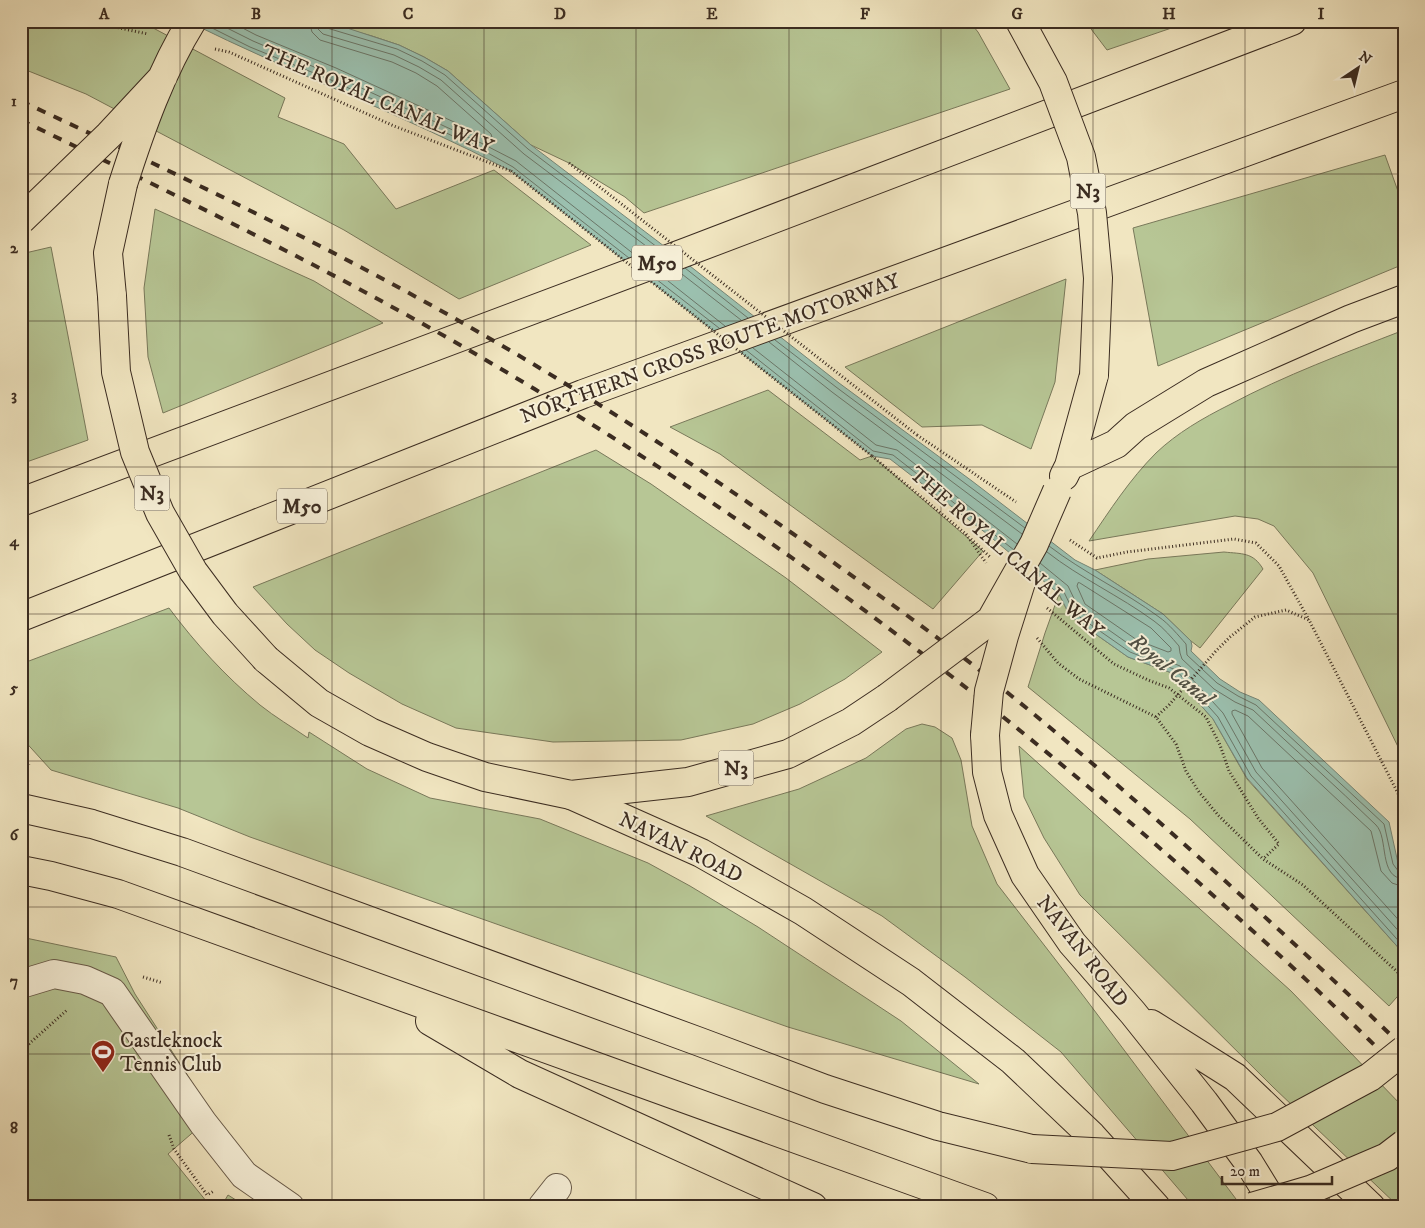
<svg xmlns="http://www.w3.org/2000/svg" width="1425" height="1228" font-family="'IM FELL DW Pica',serif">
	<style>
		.green { fill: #b7c695; stroke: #79795b }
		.water { fill: #9bc0af; stroke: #758576 }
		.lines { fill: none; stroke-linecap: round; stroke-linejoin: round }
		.shore { stroke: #6b7668; stroke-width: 1 }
		.minor-casing { stroke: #685a49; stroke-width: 30 }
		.major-casing { stroke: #3b2c21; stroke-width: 30 }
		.highway-casing { stroke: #3b2c21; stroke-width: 30 }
		.path { stroke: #3b2c21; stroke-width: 3; stroke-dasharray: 1 2.5; stroke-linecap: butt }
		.minor { stroke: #f6efd7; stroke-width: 28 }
		.major { stroke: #f1e6c1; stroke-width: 28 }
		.highway { stroke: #f1e6c1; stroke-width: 28 }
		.rail { stroke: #3b2c21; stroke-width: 4; stroke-dasharray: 9 9; stroke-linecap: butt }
		.major-bridge-casing { stroke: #3b2c21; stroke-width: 30; stroke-linecap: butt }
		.highway-bridge-casing { stroke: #3b2c21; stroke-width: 30; stroke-linecap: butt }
		.path-bridge { stroke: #3b2c21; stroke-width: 3; stroke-dasharray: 1 2.5; stroke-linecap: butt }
		.major-bridge { stroke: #f1e6c1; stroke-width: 28 }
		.highway-bridge { stroke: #f1e6c1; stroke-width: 28 }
		.grid { fill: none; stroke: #3b2c21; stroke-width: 1; stroke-opacity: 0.55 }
		.labels { text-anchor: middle; stroke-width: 4; stroke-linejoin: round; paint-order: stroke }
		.shield { fill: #f6efd7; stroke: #736658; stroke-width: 1 }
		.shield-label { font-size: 20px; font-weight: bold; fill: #3b2c21 }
		.street-label { font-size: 21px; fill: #3b2c21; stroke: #f6efd7 }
		.poi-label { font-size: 21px; fill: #3b2c21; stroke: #f6efd7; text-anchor: start }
		.water-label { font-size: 22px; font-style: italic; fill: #535144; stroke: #f6efd7 }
		.neatline { fill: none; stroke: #3b2c21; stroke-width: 2 }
		.grid-label { font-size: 16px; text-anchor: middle; font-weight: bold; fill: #3b2c21 }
	</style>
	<rect width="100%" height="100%" fill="#f1e6c1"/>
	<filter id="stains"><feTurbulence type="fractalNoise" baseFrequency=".004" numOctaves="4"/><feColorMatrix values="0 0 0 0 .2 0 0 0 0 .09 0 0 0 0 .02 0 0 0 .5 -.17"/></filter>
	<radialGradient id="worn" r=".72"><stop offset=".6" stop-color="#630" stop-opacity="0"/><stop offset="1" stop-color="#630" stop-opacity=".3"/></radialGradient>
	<path class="green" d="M21 21H140L285 98 278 117 344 144 396 209 494 170 591 245 459 299 344 230 86 94 21 68Z
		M318 21H969L978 32 1010 89 644 213 625 197 569 163 531 145 448 71 424 57 399 45 372 36Z
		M1085 21H1192L1107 50Z
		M1385 155 1404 208V264L1158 366 1133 228Z
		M155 209 314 281 383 323 163 413 148 357 144 288Z
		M51 247 88 440 21 464V254Z
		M1066 279 1055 382 1031 449 982 425 922 427 845 367Z
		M1404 330V759L1313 573 1274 526 1258 519 1235 516 1089 541C1110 510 1130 479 1156 453 1177 433 1203 418 1229 405 1285 375 1345 353 1404 330Z
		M768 390 860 460 872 456 983 551 933 609 720 454 670 427Z
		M596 450 651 484 786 578 882 652 845 679 800 704 753 724 681 740 553 742 456 728 402 704 349 673 315 650 287 624 253 587Z
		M1224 552C1242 554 1253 552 1263 569L1200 648 1191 641 1163 614 1095 570 1148 559Z
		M1059 594 1070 616 1128 657 1172 673 1213 719 1247 779 1404 954V989L1389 1006 1190 819 1028 687 1045 633Z
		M169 608C196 644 225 676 260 705 275 717 292 727 308 738L309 732 367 769 430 798 540 819 648 863 690 886 758 927 901 1021 979 1084 788 1027 250 837 178 808 51 770 21 737V664Z
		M922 724 935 727 952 738 961 760 972 826 997 884 1085 998 1242 1207H1194L1061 1052 965 977 882 916 706 816 799 789 866 758 906 729Z
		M1019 746 1291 991 1404 1108V1207H1399L1273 1087 1080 895 1044 838 1024 797Z
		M21 937 116 957 135 994 213 1115 168 1154 211 1207H21Z
		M228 1195 247 1207H221Z
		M1329 1198 1338 1207H1308L1307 1205Z"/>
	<path class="water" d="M187 21H318L344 27 399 45 424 57 448 71 531 145 681 259 839 383 972 481 1075 560 1095 570 1163 614 1191 641 1192 646 1191 651 1220 679 1240 692 1259 700 1389 822 1398 863 1404 870V954L1247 778 1213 719 1172 673 1128 657 1070 616 1059 594 987 534 890 459 872 456 511 171C406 116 294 74 187 21Z"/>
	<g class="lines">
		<path class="shore" d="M213 21 253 41 333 75 481 143 516 161 635 255
			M229 21 256 35 336 68 489 138 492 137 491 134 437 86 416 73 392 62 320 40 312 32 309 21
			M316 21 318 29 323 34 394 55 419 67 441 80 524 154 650 249
			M323 21V26L327 28 397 49 422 61 445 75 528 149 657 247
			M206 25 250 47 331 80 479 148 513 167 629 258
			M685 268 748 318
			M678 271 741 320
			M663 277 725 326
			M656 279 719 328
			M775 340 836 387 1025 528
			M769 342 832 392 1022 534
			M753 348 876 445 897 450 1017 544
			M746 350 873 451 893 455 1014 550
			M1049 546C1084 573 1124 591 1159 617 1169 624 1178 635 1186 644L1187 655 1217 683 1238 696 1256 705 1384 824 1393 864 1399 872 1404 873
			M1047 552C1080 578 1120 596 1154 621 1164 628 1172 638 1179 646L1180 653 1182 659 1214 689 1235 702 1253 710C1294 749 1336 786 1376 825 1389 838 1378 878 1404 879
			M1040 563 1068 586 1079 609 1133 647 1180 666 1223 713 1256 772 1404 937
			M1037 569 1063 590 1074 613 1130 652 1176 670 1218 717 1251 776 1404 947
			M1080 583 1151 628 1171 648V651L1168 652 1137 640 1085 604 1077 586 1078 583Z
			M1404 887 1392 883 1381 871 1371 831 1248 716 1235 710 1232 711V714L1262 768 1404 926"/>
		<defs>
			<path id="minor" d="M21 984 54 974 85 980 112 992 203 1123 244 1175 290 1207
				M542 1207 557 1188"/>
			<path id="major" d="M985 735 987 772 998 815 1025 875 1072 943 1133 1013 1204 1102 1249 1163 1276 1207
				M571 795 701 853 803 911 911 982 1013 1061 1092 1136 1156 1207
				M1151 1024 1235 1077 1371 1207"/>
			<path id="highway" d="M112 296 108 253 123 184
				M1069 466 1116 444 1136 426 1206 383 1351 319 1404 299
				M1064 476 1069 466 1094 375
				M21 502 689 251 1292 21
				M21 617 583 394 1404 94
				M266 659 319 703 370 732 427 757 485 777 571 795 688 782 788 754 851 722 887 698
				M21 808 92 824 182 852 700 1042 825 1089 938 1126 1032 1149
				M21 870 51 876 118 894 985 1207
				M430 1021 520 1074 813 1207"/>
		</defs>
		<use href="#minor" class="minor-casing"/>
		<use href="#major" class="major-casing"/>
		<use href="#highway" class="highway-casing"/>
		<path class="path" d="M87 21 148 34
			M215 49 229 52 394 126 511 171
			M917 435 1016 502
			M872 456 967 535
			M966 534 986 563
			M971 539 990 557
			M1070 540 1097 558 1127 552 1234 539 1256 543 1279 566 1309 620
			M1047 608 1114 664 1148 680 1169 688 1206 717 1220 745 1229 771 1258 818 1279 844 1263 859
			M1037 638 1058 663 1079 679 1156 717 1176 744 1186 771 1199 792 1218 815 1263 859 1303 885 1404 978
			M1215 652 1230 637 1255 617 1286 610 1309 620 1404 805
			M1156 717 1169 705
			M21 749 29 765
			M143 977 163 983
			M21 1051 67 1010
			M169 1135 174 1149 207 1195 214 1191"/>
		<use href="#minor" class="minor"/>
		<use href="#major" class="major"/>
		<use href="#highway" class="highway"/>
		<path class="rail" d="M21 101C177 174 333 248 482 334 607 406 727 486 844 570 894 606 945 642 993 681 1062 736 1127 793 1193 852 1264 916 1335 980 1404 1048
			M21 120C171 193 322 265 467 349 724 498 965 675 1187 872 1261 938 1335 1004 1404 1075"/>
		<defs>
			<path id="major-bridge" d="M985 735 989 691 1004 636 1023 576"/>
			<path id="highway-bridge" d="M1020 21 1053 82 1081 157 1092 213 1098 278 1094 375
				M123 184C141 128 161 71 192 21
				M21 220 109 135 163 77
				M112 296 116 372 135 452 160 513 193 571 225 614 266 659
				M887 698 991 620 1034 544 1057 491
				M1032 1149 1172 1156 1277 1127 1370 1077 1404 1050
				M1252 1207 1310 1190 1387 1157 1404 1144"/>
		</defs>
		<use href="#major-bridge" class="major-bridge-casing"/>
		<use href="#highway-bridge" class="highway-bridge-casing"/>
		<path class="path-bridge" d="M569 163 917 435
			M511 171 872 456
			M1169 705 1215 652"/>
		<use href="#major-bridge" class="major-bridge"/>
		<use href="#highway-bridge" class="highway-bridge"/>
	</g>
	<path class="grid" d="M180 21V1207M332 21V1207M484 21V1207M636 21V1207M789 21V1207M941 21V1207M1093 21V1207M1245 21V1207M21 174H1404M21 321H1404M21 467H1404M21 614H1404M21 761H1404M21 907H1404M21 1054H1404"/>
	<defs>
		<symbol id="stadium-pin" viewBox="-11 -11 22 30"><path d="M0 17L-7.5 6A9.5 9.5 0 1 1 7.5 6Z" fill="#8f2418" stroke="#f6efd7"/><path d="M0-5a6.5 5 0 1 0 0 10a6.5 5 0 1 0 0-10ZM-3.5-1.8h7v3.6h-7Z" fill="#fff"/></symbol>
	</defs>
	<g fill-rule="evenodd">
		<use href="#stadium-pin" x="89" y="1038" width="28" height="38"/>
	</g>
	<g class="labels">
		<g class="shield">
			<rect x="1070.5" y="173.5" width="35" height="35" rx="4"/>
			<rect x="632" y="245.5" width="50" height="35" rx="4"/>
			<rect x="134.5" y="475.5" width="35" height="35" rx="4"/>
			<rect x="277" y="488.5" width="50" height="35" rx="4"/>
			<rect x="718.5" y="750.5" width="35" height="35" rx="4"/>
		</g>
		<g class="shield-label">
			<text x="1088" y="198">N3</text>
			<text x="657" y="270">M50</text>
			<text x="152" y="500">N3</text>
			<text x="302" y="513">M50</text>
			<text x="736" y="775">N3</text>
		</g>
		<g class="street-label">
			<text transform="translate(378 99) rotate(23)" y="7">THE ROYAL CANAL WAY</text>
			<text transform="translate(710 348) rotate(-20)" y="7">NORTHERN CROSS ROUTE MOTORWAY</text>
			<text transform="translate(1007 552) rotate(41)" y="7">THE ROYAL CANAL WAY</text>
			<text transform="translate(681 847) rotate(26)" y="7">NAVAN ROAD</text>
			<text transform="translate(1083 951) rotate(52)" y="7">NAVAN ROAD</text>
		</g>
		<g class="poi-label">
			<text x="120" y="1047">Castleknock<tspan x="120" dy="24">Tennis Club</tspan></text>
		</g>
		<g class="water-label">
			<text transform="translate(1172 669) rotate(39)" y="8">Royal Canal</text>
		</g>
	</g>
	<rect width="1425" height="1228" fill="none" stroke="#f1e6c1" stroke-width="55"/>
	<g transform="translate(1358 68) rotate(35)" stroke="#f6efd7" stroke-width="4" paint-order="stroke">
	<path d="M0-4L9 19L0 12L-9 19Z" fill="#3b2c21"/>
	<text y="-8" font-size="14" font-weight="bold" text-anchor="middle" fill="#3b2c21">N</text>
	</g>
	<path d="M1222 1176v8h110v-8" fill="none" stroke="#3b2c21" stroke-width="2.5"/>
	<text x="1230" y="1176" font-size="15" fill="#3b2c21" stroke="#f6efd7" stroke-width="4" paint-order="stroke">20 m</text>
	<rect x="28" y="28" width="1370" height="1172" class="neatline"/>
	<g class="grid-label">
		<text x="104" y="19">A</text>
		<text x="256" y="19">B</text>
		<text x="408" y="19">C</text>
		<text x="560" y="19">D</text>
		<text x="712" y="19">E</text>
		<text x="865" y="19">F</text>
		<text x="1017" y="19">G</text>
		<text x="1169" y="19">H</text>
		<text x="1321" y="19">I</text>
		<text x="14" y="106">1</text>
		<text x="14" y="253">2</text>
		<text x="14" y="400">3</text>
		<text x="14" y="546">4</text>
		<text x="14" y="693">5</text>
		<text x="14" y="840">6</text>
		<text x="14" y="986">7</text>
		<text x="14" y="1133">8</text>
	</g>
	<rect width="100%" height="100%" filter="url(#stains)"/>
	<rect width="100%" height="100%" fill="url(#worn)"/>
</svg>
